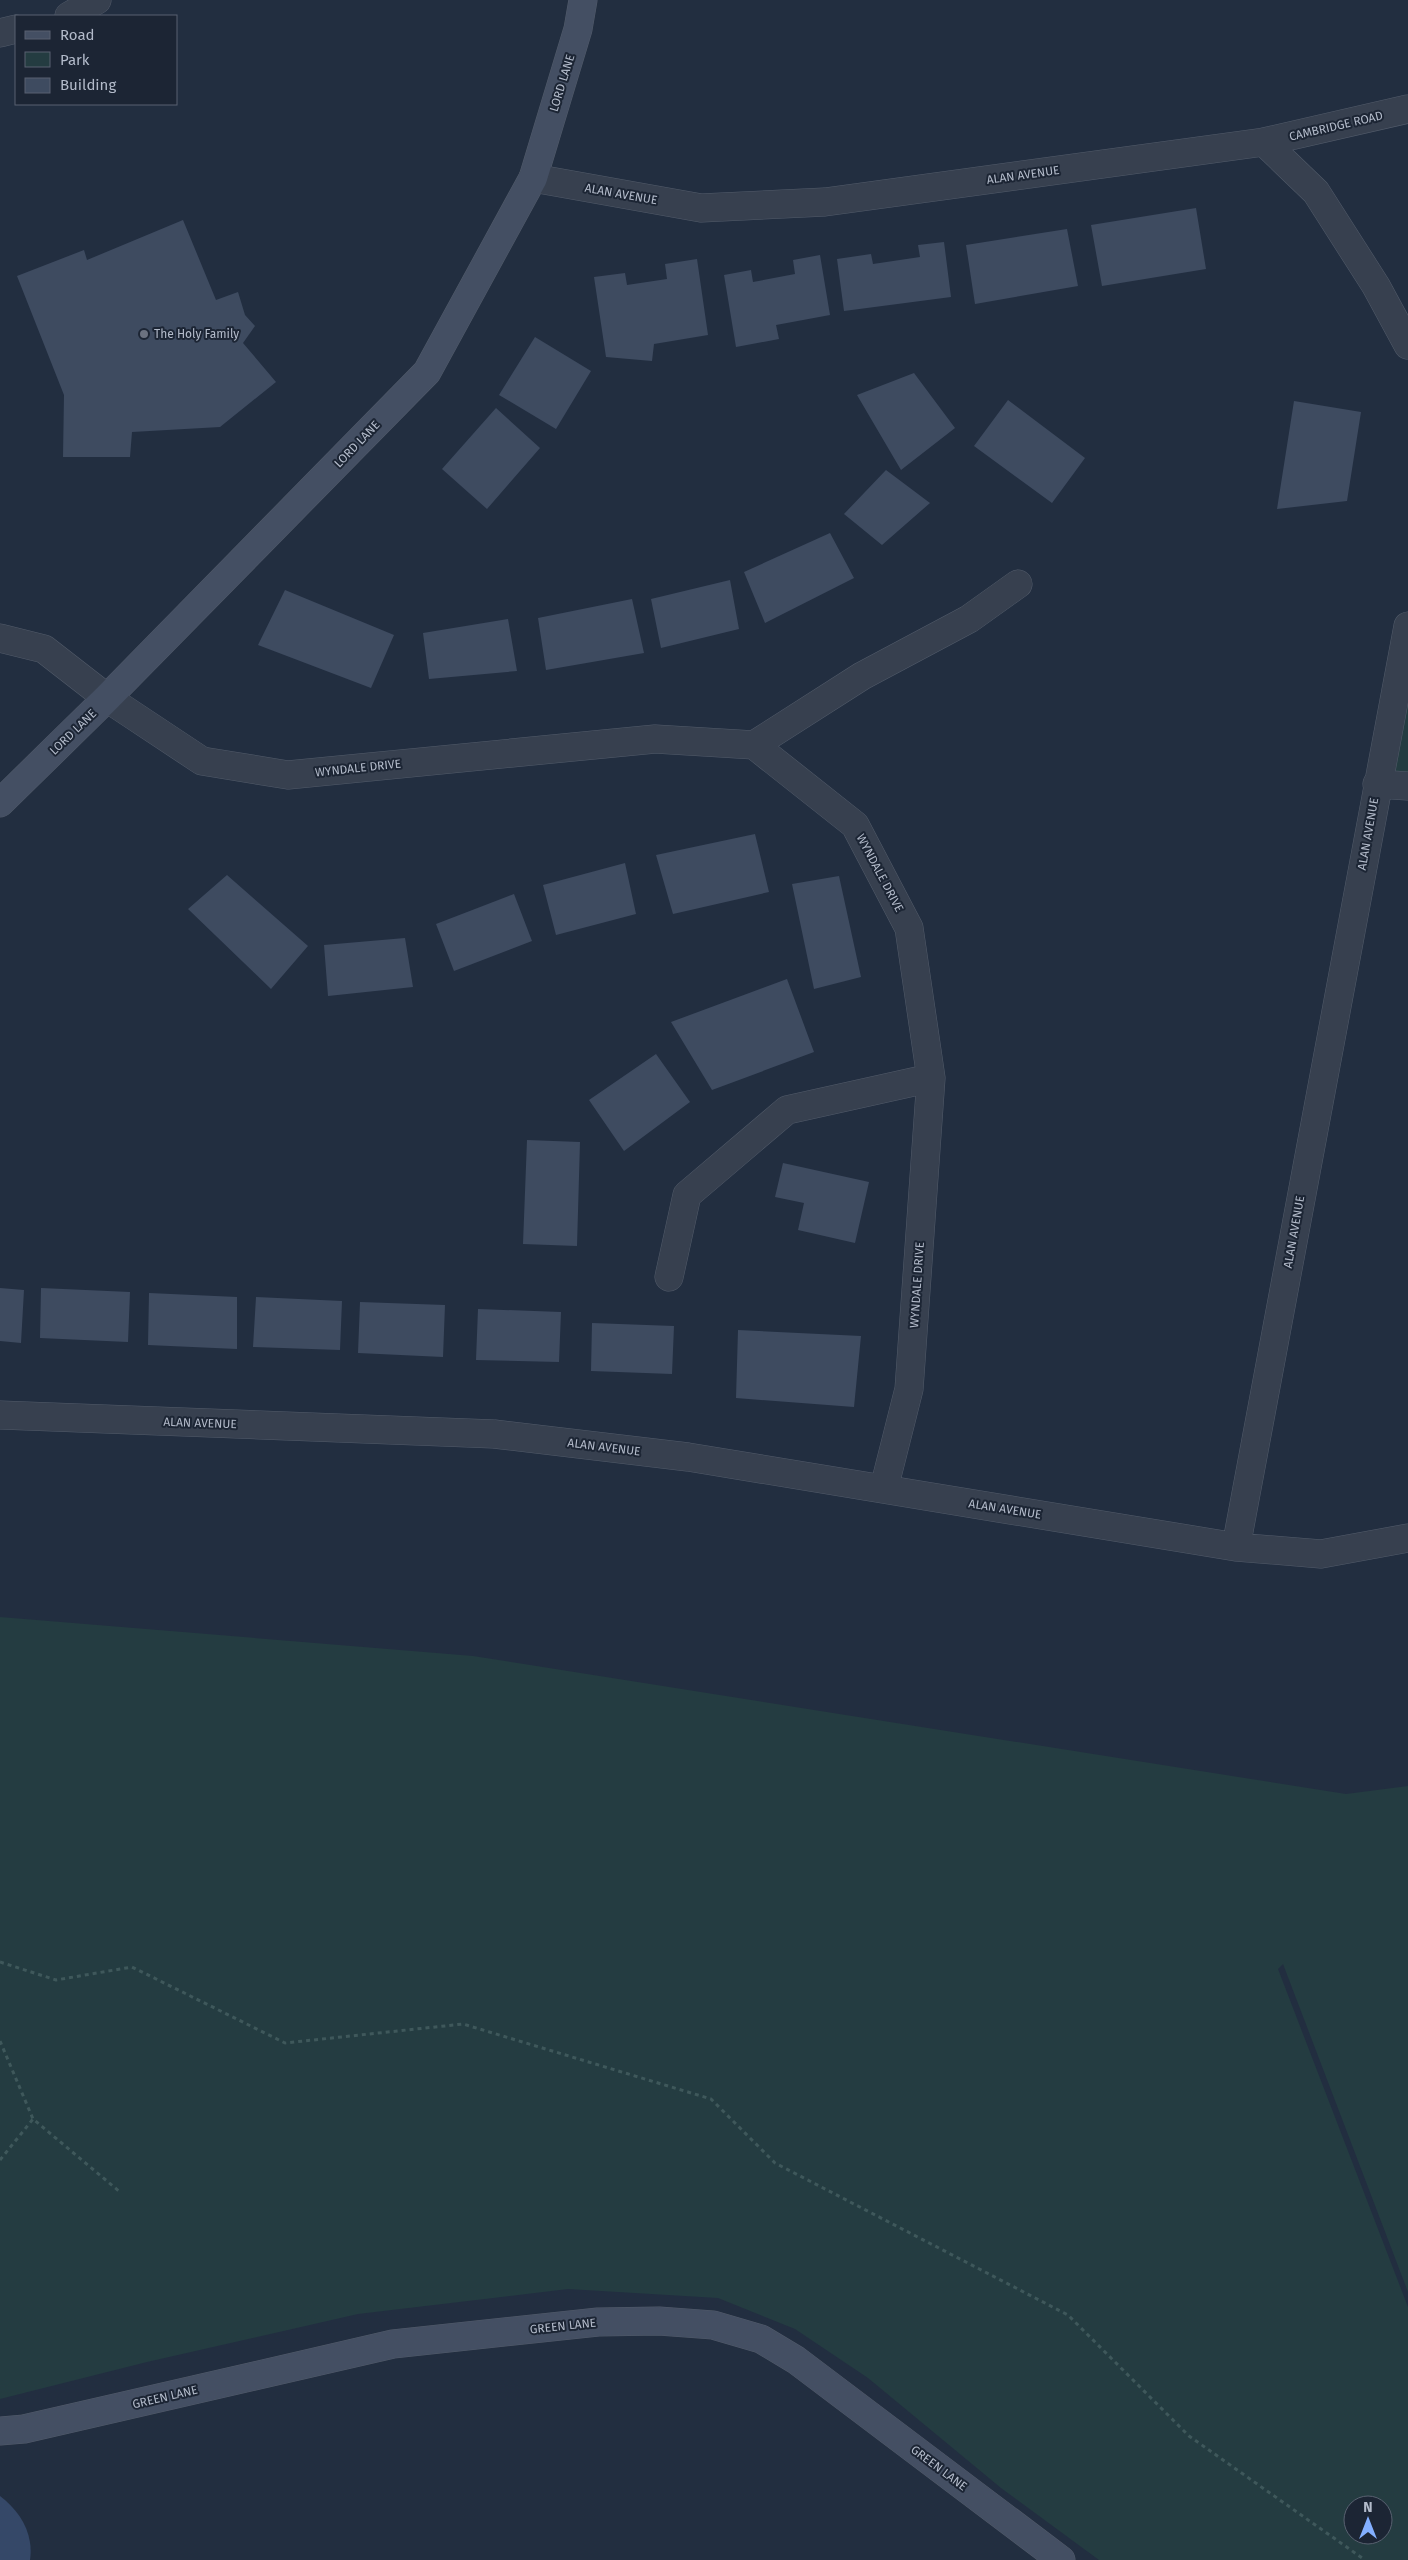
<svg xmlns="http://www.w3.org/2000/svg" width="1408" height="2560" font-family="'Fira Sans',sans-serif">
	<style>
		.green { fill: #243c41; fill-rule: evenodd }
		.water { fill: #354868 }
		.building { fill: #3e4b60 }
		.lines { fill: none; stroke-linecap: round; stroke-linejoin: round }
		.street-casing { stroke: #525b6a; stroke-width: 29 }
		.secondary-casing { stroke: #525b6a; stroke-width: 29 }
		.path { stroke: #3f585b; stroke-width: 3; stroke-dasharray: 4 4; stroke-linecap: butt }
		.street { stroke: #37404f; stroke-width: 28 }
		.secondary { stroke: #444f63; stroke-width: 28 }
		.worship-dot { fill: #6b7280; stroke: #1c2534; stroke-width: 2 }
		.labels { text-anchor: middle; stroke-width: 4; stroke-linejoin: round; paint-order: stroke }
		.street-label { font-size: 12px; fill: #b3bbca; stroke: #1c2534 }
		.poi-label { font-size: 12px; fill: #b3bbca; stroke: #1c2534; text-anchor: start }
	</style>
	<rect width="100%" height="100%" fill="#222e40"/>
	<path class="green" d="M1408 672V774H1386Z
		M0 1617 473 1656 1346 1794 1408 1786V2292L1283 1964 1278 1969 1408 2307V2560H1099L1001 2488 868 2378 795 2329 718 2298 568 2289 358 2314 147 2362 0 2399ZM1353 2505H1383V2535H1353Z"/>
	<path class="water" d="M0 2496C20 2511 34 2534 30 2560H0Z"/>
	<path class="building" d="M1196 208 1206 269 1102 286 1091 225Z
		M183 220 216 300 238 292 245 315 255 326 243 343 276 382 220 427 132 432 130 457H63L64 395 17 276 84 250 87 260Z
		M1067 229 1078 286 975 304 966 245Z
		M944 242 951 297 844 311 837 259 871 254 873 264 920 257 918 245Z
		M820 255 830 315 776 325 779 339 736 347 724 275 751 270 753 282 795 274 793 260Z
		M697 259 708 335 654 344 652 361 606 357 594 277 625 273 627 285 667 279 665 264Z
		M535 337 591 371 556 429 499 395Z
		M914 373 955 428 901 470 857 395Z
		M1008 400 1085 458 1052 503 974 446Z
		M1294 401 1361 412 1347 501 1277 509Z
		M496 408 540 448 487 509 442 469Z
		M886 470 930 503 882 545 844 514Z
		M830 533 854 578 765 623 744 572Z
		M730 580 739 629 661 648 651 599Z
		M285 590 394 635 371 688 258 645Z
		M632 599 644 653 546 670 538 618Z
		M508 619 517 671 429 679 423 633Z
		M755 834 769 892 673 914 656 855Z
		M625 863 636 914 556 935 543 885Z
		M227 875 308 946 271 989 188 909Z
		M839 876 861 977 814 989 792 884Z
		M514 894 532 941 454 971 436 924Z
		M405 938 413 987 328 996 324 945Z
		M787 979 814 1052 712 1090 671 1022Z
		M656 1054 690 1102 624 1151 589 1100Z
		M527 1140 580 1142 577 1246 523 1244Z
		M783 1163 869 1182 855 1243 798 1230 804 1203 775 1197Z
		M0 1288 24 1290 21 1343 0 1341Z
		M41 1288 130 1292 128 1342 40 1338Z
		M149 1293 237 1297V1349L148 1345Z
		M256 1297 342 1301 340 1350 253 1347Z
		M360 1302 445 1305 443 1357 358 1353Z
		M478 1309 561 1312 559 1362 476 1360Z
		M592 1323 674 1326 672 1374 591 1371Z
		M738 1330 861 1336 854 1407 736 1398Z"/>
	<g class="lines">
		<defs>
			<path id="street" d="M69 16 97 0
				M0 33 16 29
				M1264 142 1408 109
				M533 178 701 208 825 202 1264 142 1316 192 1376 286 1408 345
				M0 638 44 649 107 698 202 761 288 775 655 739 754 745 855 825 909 928 931 1078 909 1389 884 1488
				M754 745 862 676 969 619 1018 584
				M1377 784 1408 786
				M669 1277 687 1195 787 1110 931 1078
				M0 1415 494 1434 688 1457 1236 1547 1408 626
				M1236 1547 1321 1554 1408 1538"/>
			<path id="secondary" d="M0 803 107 698 427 372 533 178 578 29 583 0
				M0 2431 24 2429 393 2344 598 2322 659 2321 713 2325 761 2339 796 2360 1061 2560"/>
		</defs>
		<use href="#street" class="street-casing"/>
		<use href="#secondary" class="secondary-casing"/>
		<path class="path" d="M0 1962 56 1980 132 1967 285 2043 463 2024 711 2099 775 2163 1068 2315 1189 2436 1365 2560
			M0 2041 33 2119 120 2192
			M0 2160 33 2119"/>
		<use href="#street" class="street"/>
		<use href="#secondary" class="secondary"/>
	</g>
	<circle class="worship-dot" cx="144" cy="334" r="5"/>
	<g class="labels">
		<g class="street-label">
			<text transform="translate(562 83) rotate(-73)" y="4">LORD LANE</text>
			<text transform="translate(1336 126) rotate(-13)" y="4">CAMBRIDGE ROAD</text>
			<text transform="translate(1023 175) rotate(-8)" y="4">ALAN AVENUE</text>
			<text transform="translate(621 194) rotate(10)" y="4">ALAN AVENUE</text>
			<text transform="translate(357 444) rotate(-46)" y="4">LORD LANE</text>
			<text transform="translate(73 732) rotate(-44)" y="4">LORD LANE</text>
			<text transform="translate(358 768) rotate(-6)" y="4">WYNDALE DRIVE</text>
			<text transform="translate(1368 834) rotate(-80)" y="4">ALAN AVENUE</text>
			<text transform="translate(880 873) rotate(62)" y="4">WYNDALE DRIVE</text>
			<text transform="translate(1294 1232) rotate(-80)" y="4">ALAN AVENUE</text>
			<text transform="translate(917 1285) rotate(-86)" y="4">WYNDALE DRIVE</text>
			<text transform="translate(200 1423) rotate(2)" y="4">ALAN AVENUE</text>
			<text transform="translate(604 1447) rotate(7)" y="4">ALAN AVENUE</text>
			<text transform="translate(1005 1509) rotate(9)" y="4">ALAN AVENUE</text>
			<text transform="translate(563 2326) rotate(-6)" y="4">GREEN LANE</text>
			<text transform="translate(165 2397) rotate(-13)" y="4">GREEN LANE</text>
			<text transform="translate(939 2468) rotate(37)" y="4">GREEN LANE</text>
		</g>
		<g class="poi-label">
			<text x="154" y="338">The Holy Family</text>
		</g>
	</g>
	<rect x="15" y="15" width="162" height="90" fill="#1c2534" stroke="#586170"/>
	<rect x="25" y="31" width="25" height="8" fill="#444f63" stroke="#586170"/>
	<text x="60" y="40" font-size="15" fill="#b3bbca">Road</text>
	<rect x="25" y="52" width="25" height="15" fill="#243c41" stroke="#586170"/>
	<text x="60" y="65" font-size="15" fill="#b3bbca">Park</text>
	<rect x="25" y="78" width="25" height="15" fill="#3e4b60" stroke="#586170"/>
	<text x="60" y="90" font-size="15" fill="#b3bbca">Building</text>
	<g transform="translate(1368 2520)"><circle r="24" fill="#1c2534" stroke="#586170"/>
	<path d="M0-4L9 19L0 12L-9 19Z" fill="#83afff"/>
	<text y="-8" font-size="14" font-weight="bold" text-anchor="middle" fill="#b3bbca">N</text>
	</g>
</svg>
